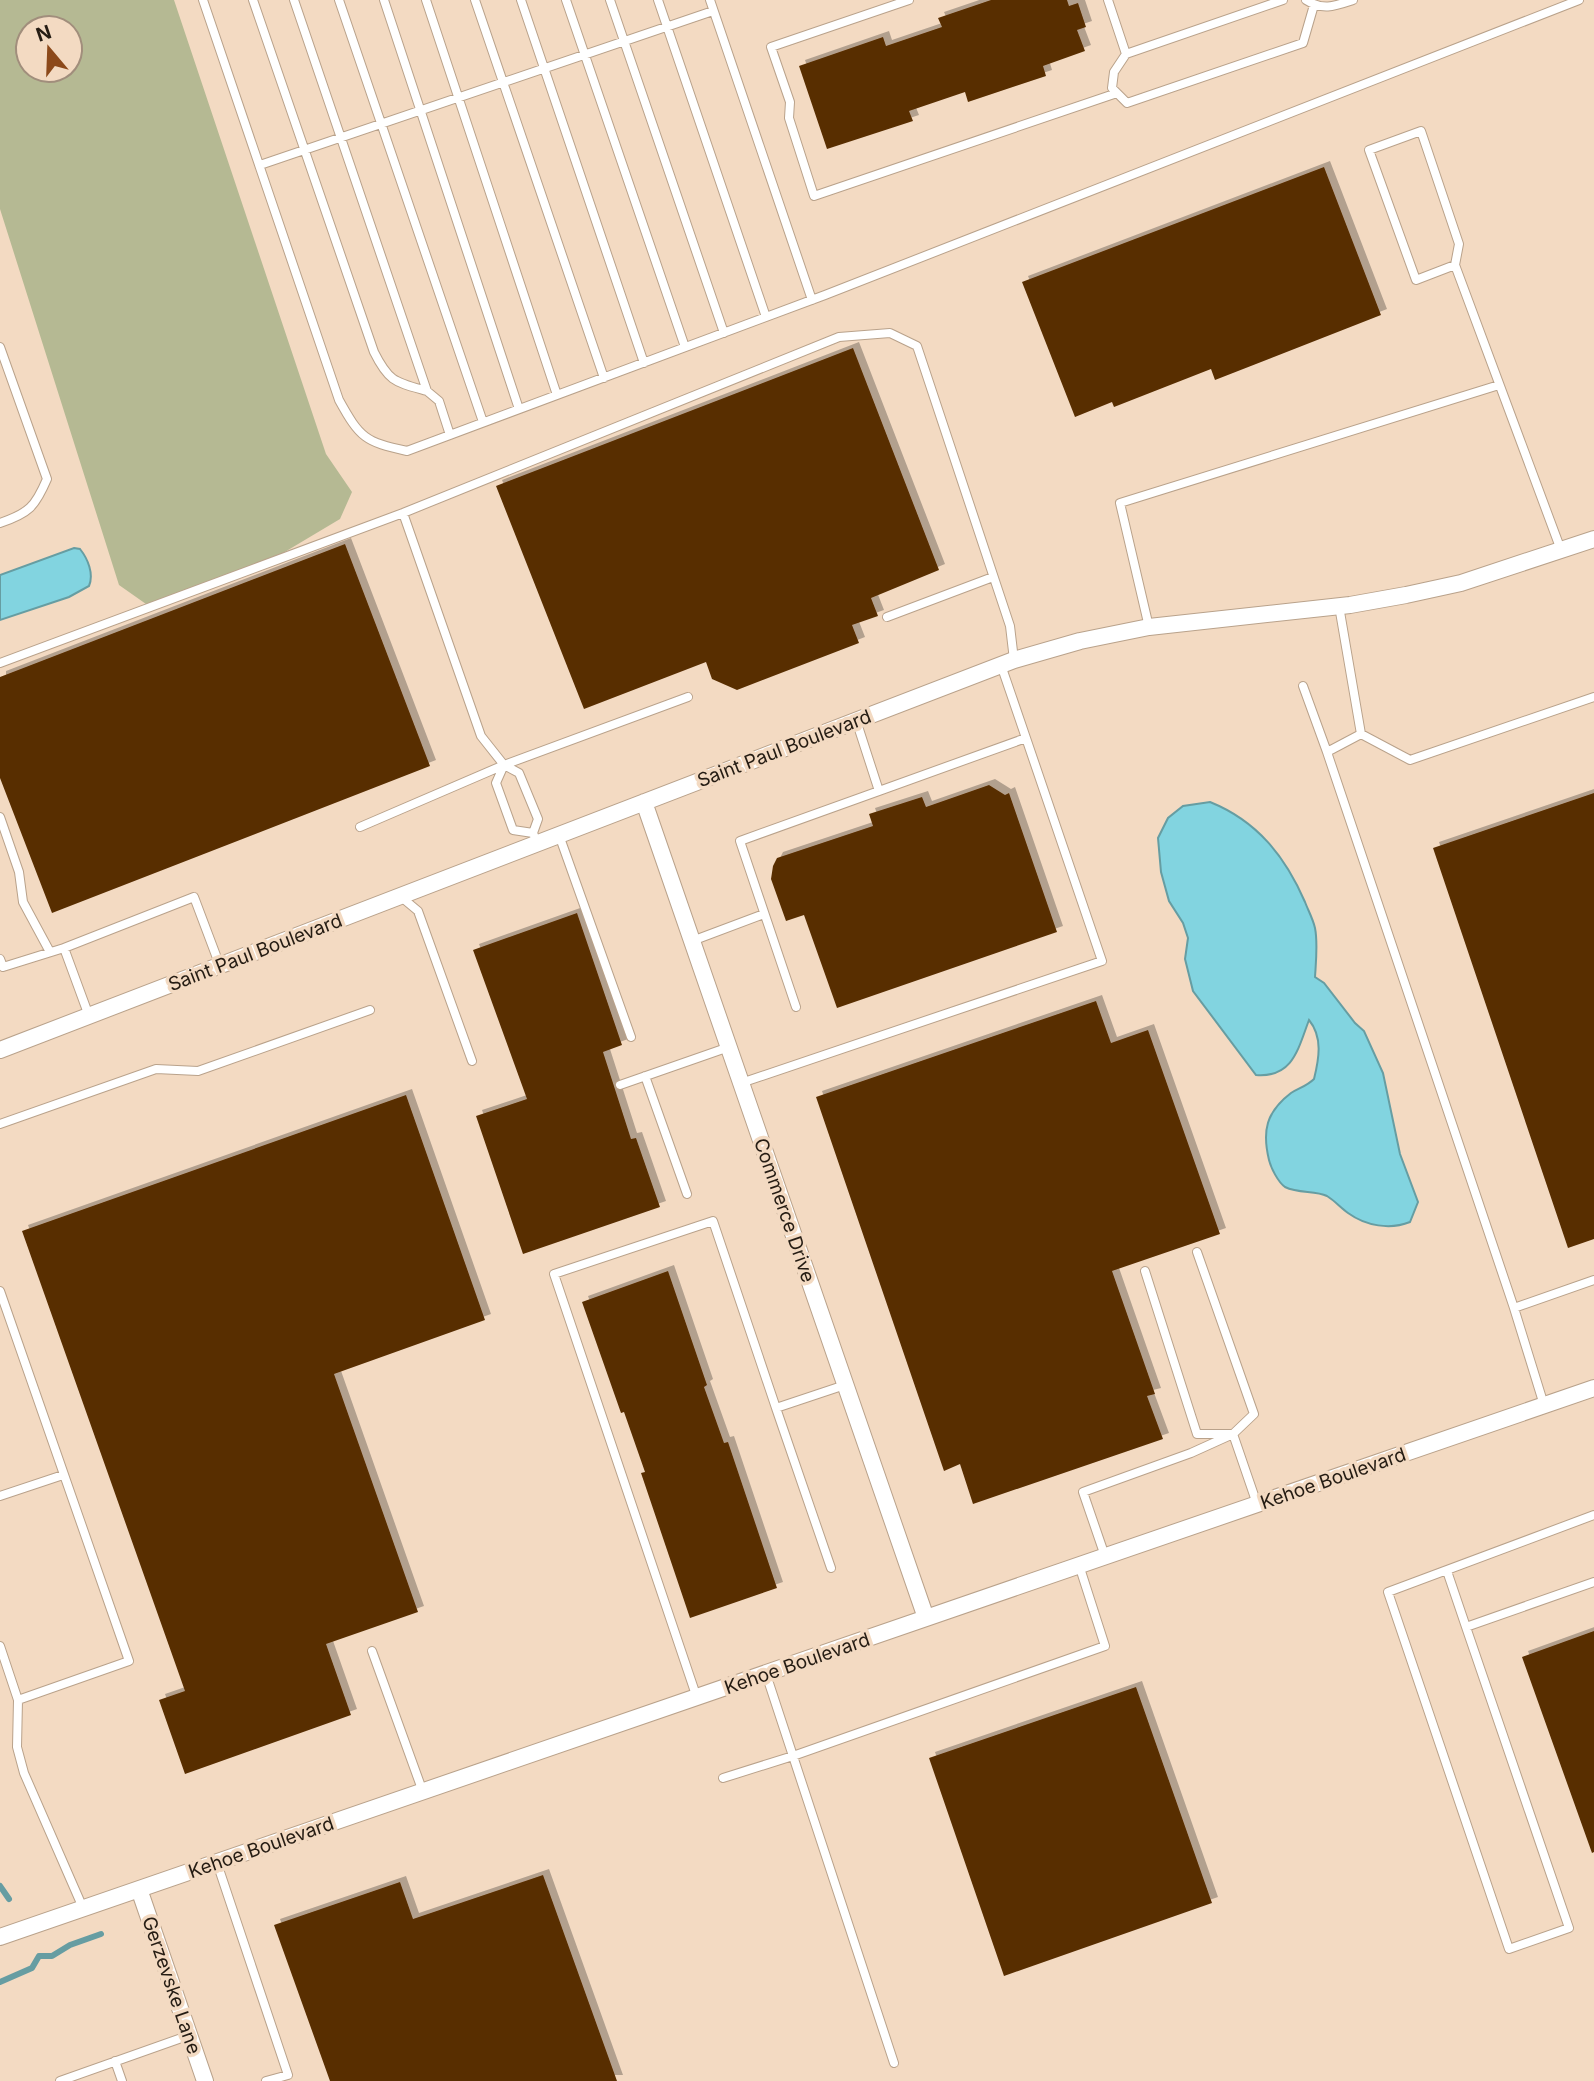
<svg xmlns="http://www.w3.org/2000/svg" width="1594" height="2081" font-family="Inter,sans-serif">
	<style>
		.green { fill: #b5b993; fill-rule: evenodd }
		.water { fill: #82d4e0; stroke: #669da2; stroke-width: 2 }
		.lines { fill: none; stroke-linecap: round; stroke-linejoin: round }
		.stream { stroke: #669da2; stroke-width: 6 }
		.building { fill: #582e00; filter: url(#shadow) }
		.service-casing { stroke: #b9a28b; stroke-width: 10 }
		.minor-casing { stroke: #b9a28b; stroke-width: 18 }
		.service { stroke: #fff; stroke-width: 8 }
		.minor { stroke: #fff; stroke-width: 16 }
		.labels { text-anchor: middle; stroke-width: 7; stroke-linejoin: round; paint-order: stroke }
		.street-label { font-size: 19px; fill: #251c13; stroke: #f3dac2 }
	</style>
	<defs>
		<filter id="shadow"><feDropShadow dx="6" dy="-6" stdDeviation="0" flood-color="#0004"/></filter>
	</defs>
	<rect width="100%" height="100%" fill="#f3dac2"/>
	<path class="green" d="M0 0H174L326 454 352 492 340 519 273 559 146 604 119 585 0 209ZM28 28H70V70H28Z"/>
	<path class="water" d="M74 548 80 549C88 559 94 574 89 586L69 597 0 620V575Z
		M1210 802C1257 821 1285 856 1305 902 1308 910 1313 919 1315 928 1318 943 1316 961 1315 977L1324 983 1355 1023 1364 1031 1383 1073 1400 1154 1418 1202 1410 1222C1390 1230 1366 1226 1348 1213 1341 1208 1335 1201 1327 1196 1315 1190 1299 1194 1285 1187 1278 1182 1271 1168 1269 1160 1262 1131 1266 1112 1291 1093 1299 1088 1307 1086 1314 1079 1319 1059 1323 1037 1309 1020 1298 1049 1293 1078 1256 1075L1193 991 1185 959 1188 938 1183 923 1169 901 1161 872 1158 838 1168 818 1183 806Z"/>
	<g class="lines">
		<path class="stream" d="M0 1886 9 1899
			M0 1982 32 1968 39 1956H52L70 1945 101 1934"/>
	</g>
	<path class="building" d="M991 0H1067L1069 6 1078 3 1086 27 1077 30 1085 51 1043 66 1046 76 968 102 965 92 909 111 913 121 827 149 799 66 883 37 886 46 942 27 938 18Z
		M1324 167 1381 315 1215 380 1211 369 1114 407 1112 402 1075 417 1022 282Z
		M853 348 939 570 871 598 878 616 852 625 859 643 737 690 712 679 706 662 584 709 496 486Z
		M345 544 430 766 52 913 0 778V677Z
		M989 785 1005 795 1009 793 1057 932 837 1008 804 915 786 921 771 879 773 866 777 858 873 826 869 814 922 797 926 807Z
		M1594 793V1239L1568 1248 1433 848Z
		M577 913 622 1045 603 1052 631 1139 636 1138 660 1207 523 1254 476 1116 527 1099 473 950Z
		M1096 1001 1111 1043 1148 1030 1220 1234 1112 1271 1155 1394 1147 1396 1163 1439 973 1504 960 1464 944 1471 816 1097Z
		M406 1095 485 1320 334 1374 418 1612 326 1644 351 1715 185 1774 159 1700 185 1691 22 1231Z
		M668 1271 707 1385 704 1387 724 1443 728 1442 777 1588 690 1618 641 1473 645 1472 624 1412 621 1413 582 1302Z
		M1594 1631V1852L1592 1853 1522 1657Z
		M1136 1687 1212 1903 1004 1976 929 1758Z
		M543 1875 617 2081H330L274 1925 400 1882 413 1919Z"/>
	<g class="lines">
		<defs>
			<path id="service" d="M203 0 339 400C360 438 365 442 407 451L825 295 1579 0
				M253 0 374 352C389 382 395 382 427 391L294 0
				M339 0 483 422
				M384 0 519 409
				M426 0 557 395
				M475 0 604 378
				M521 0 644 363
				M566 0 685 347
				M610 0 724 333
				M658 0 766 317
				M710 0 812 300
				M909 0 771 47 790 102 789 118 814 196 1117 93
				M1108 0 1126 54 1283 0
				M1306 0C1323 11 1335 6 1353 0
				M1126 54 1114 72 1112 88 1127 103 1303 43 1314 5
				M260 165 713 11
				M1455 265 1459 244 1421 131 1369 150 1416 280 1455 265 1561 550
				M0 347 47 479C35 507 29 513 0 523
				M427 391 439 401 450 435
				M403 513 481 736 504 765 519 773 538 819 533 833 537 843
				M1339 606 1361 734 1410 760 1594 697
				M887 617 993 577
				M1149 627 1120 503 1499 385
				M0 663 403 513 839 337 890 333 917 346 1010 626 1014 660
				M1303 686 1327 752
				M856 720 879 791 1026 738 1001 665
				M1361 734 1327 752 1514 1308 1544 1405
				M504 765 496 783 513 830 533 833
				M0 817 19 872 23 902 50 952
				M360 827 504 765 688 697
				M559 835 631 1037
				M400 896 418 911 472 1061
				M692 941 764 914
				M0 959 3 967 64 948
				M796 1007 740 841 879 791
				M89 1016 64 948 194 897 220 966
				M645 1076 687 1194
				M741 1083 1102 961 1026 738
				M620 1085 729 1047
				M0 1124 156 1069 198 1071 370 1010
				M1197 1252 1254 1414 1233 1434 1257 1504
				M0 1291 129 1661 18 1700 0 1646
				M1514 1308 1594 1280
				M776 1408 831 1568
				M0 1496 63 1475
				M1594 1515 1388 1592 1509 1949 1569 1928 1466 1627 1594 1582
				M1105 1556 1083 1492 1191 1453 1233 1434H1197L1145 1271
				M1447 1571 1466 1627
				M372 1651 423 1792
				M766 1674 894 2063
				M697 1698 554 1274 713 1221 776 1408 845 1385
				M18 1700 17 1747 24 1773 83 1908
				M723 1778 793 1756 1105 1646 1079 1565
				M217 1863 288 2075 266 2081
				M115 2061 122 2081
				M60 2081 190 2035"/>
			<path id="minor" d="M644 802 926 1618
				M0 1050 1014 660 1080 641 1149 627 1350 605 1406 595 1461 583 1594 539
				M139 1889 205 2081
				M0 1937 1594 1388"/>
		</defs>
		<use href="#service" class="service-casing"/>
		<use href="#minor" class="minor-casing"/>
		<use href="#service" class="service"/>
		<use href="#minor" class="minor"/>
	</g>
	<g class="labels">
		<g class="street-label">
			<text transform="translate(784 748) rotate(-21)" y="7">Saint Paul Boulevard</text>
			<text transform="translate(255 952) rotate(-21)" y="7">Saint Paul Boulevard</text>
			<text transform="translate(785 1210) rotate(71)" y="7">Commerce Drive</text>
			<text transform="translate(1333 1478) rotate(-19)" y="7">Kehoe Boulevard</text>
			<text transform="translate(797 1663) rotate(-19)" y="7">Kehoe Boulevard</text>
			<text transform="translate(261 1847) rotate(-19)" y="7">Kehoe Boulevard</text>
			<text transform="translate(172 1985) rotate(71)" y="7">Gerzevske Lane</text>
		</g>
	</g>
	<g transform="translate(49 49) rotate(341)"><circle r="33" fill="#f3dac2" stroke="#a18e7c" stroke-width="2"/>
	<path d="M0-5L12 26L0 18L-12 26Z" fill="#8c491a"/>
	<text y="-10" font-size="19" font-weight="bold" text-anchor="middle" fill="#251c13">N</text>
	</g>
</svg>
